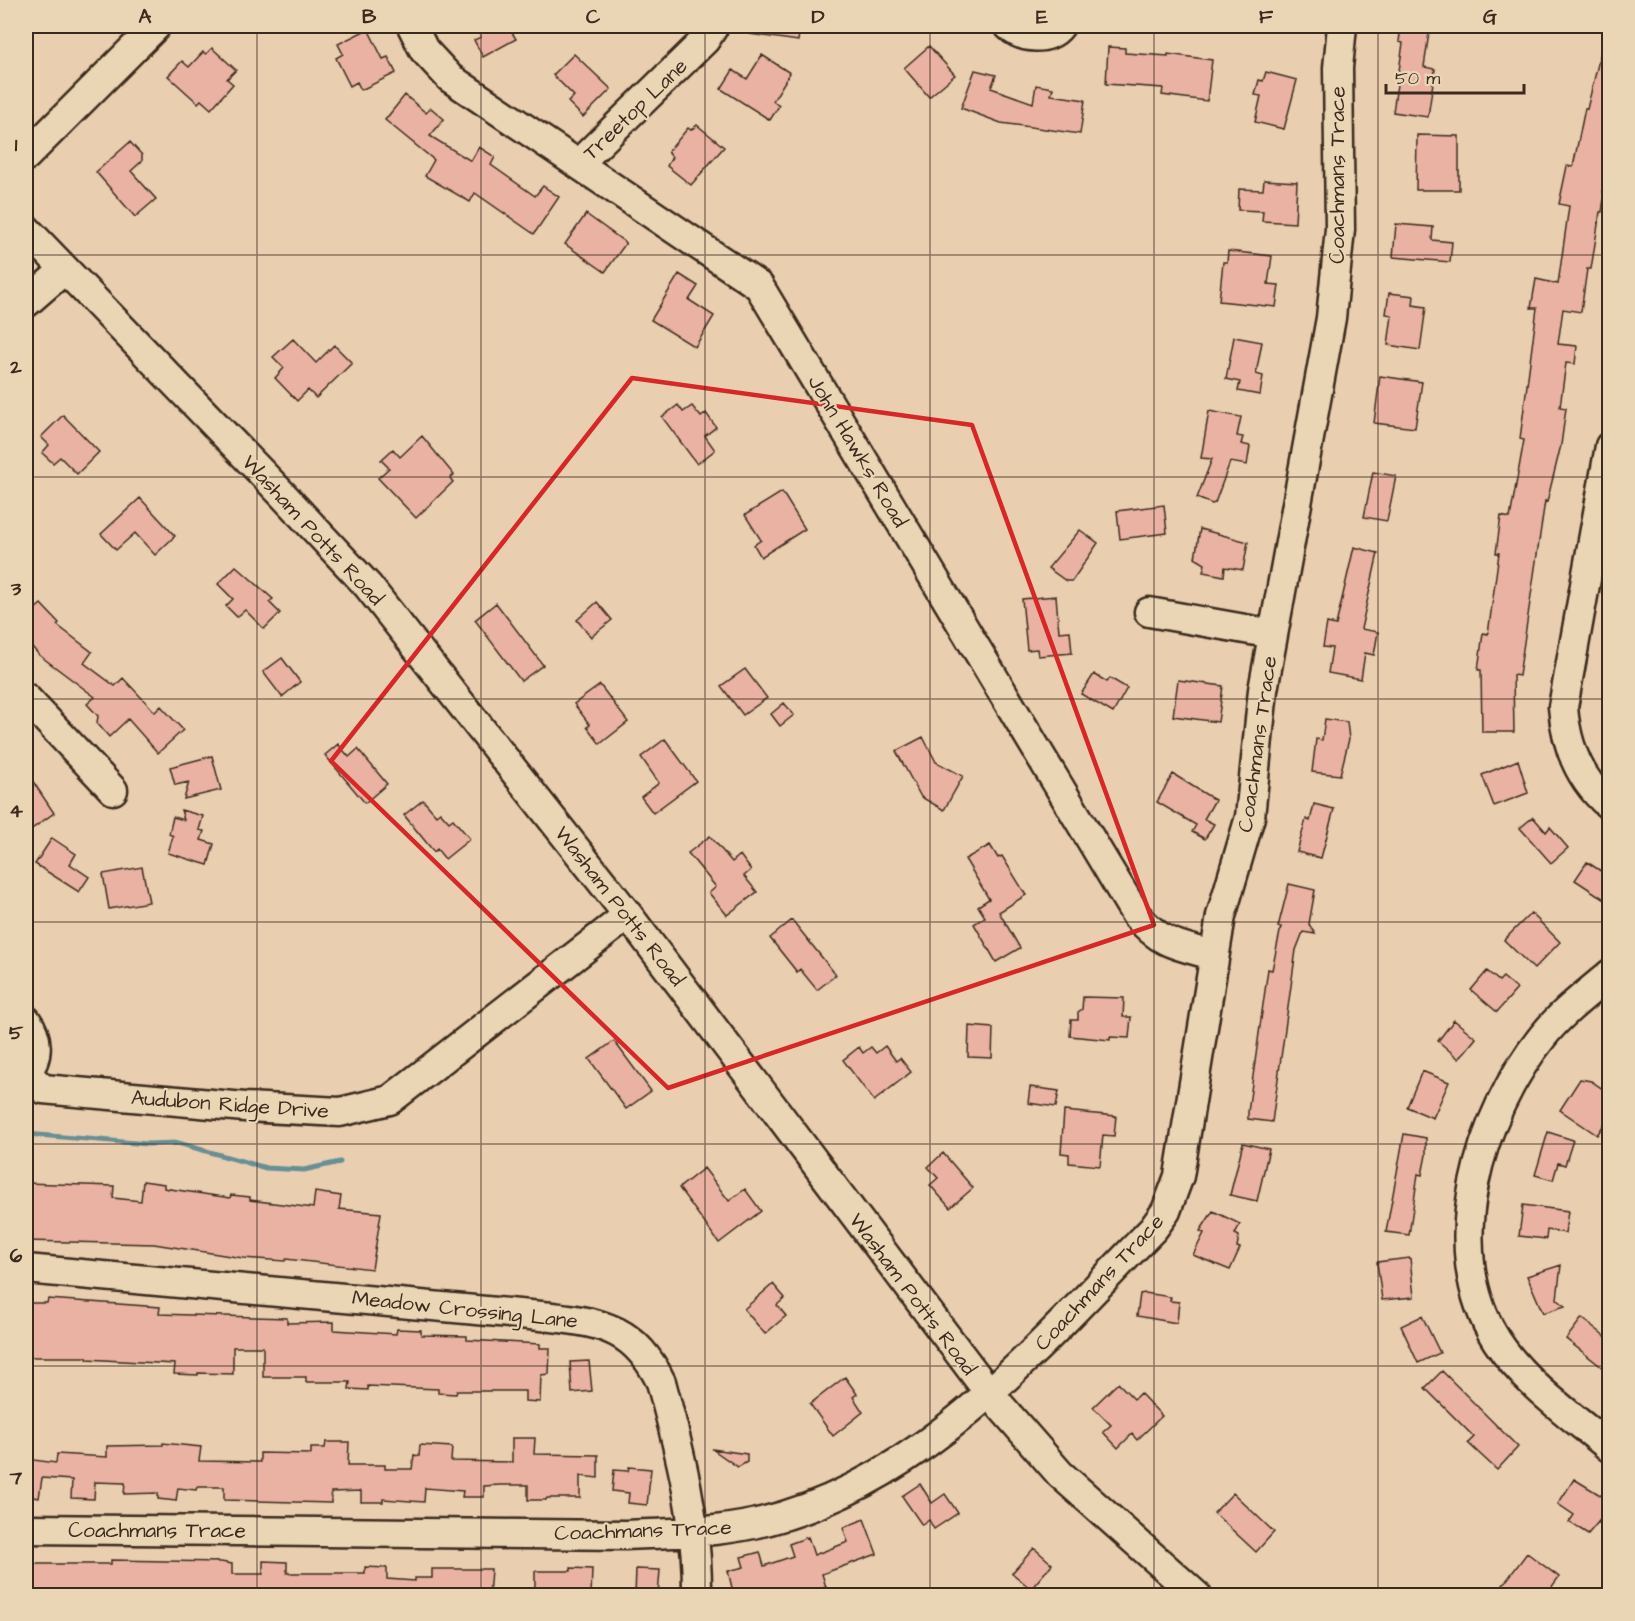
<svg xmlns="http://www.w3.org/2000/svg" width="1635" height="1621" font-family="'Architects Daughter',sans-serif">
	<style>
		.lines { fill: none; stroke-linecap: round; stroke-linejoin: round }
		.stream { stroke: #678f95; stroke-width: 5 }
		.building { fill: #eab2a2; stroke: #3b2a1e; stroke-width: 1.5 }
		.minor-casing { stroke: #3b2a1e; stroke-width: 33 }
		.minor { stroke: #ead5b4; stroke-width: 28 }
		.marked { fill: none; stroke: #d62828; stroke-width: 4.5; stroke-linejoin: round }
		.grid { fill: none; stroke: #3b2a1e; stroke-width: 1.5; stroke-opacity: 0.55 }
		.labels { text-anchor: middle; stroke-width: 4.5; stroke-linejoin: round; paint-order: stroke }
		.street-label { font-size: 21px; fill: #3b2a1e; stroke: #ead5b4 }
		.neatline { fill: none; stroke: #3b2a1e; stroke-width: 2 }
		.grid-label { font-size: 20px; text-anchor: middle; font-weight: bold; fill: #3b2a1e }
	</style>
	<rect width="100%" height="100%" fill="#eaceb0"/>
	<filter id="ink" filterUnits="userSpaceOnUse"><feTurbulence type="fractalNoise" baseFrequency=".0167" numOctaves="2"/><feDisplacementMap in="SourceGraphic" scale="12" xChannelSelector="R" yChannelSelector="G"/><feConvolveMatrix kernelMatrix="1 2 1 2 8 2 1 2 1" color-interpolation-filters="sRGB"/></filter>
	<g filter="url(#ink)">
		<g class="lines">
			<path class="stream" d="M26 1134 148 1144 178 1143 266 1168 304 1170 340 1162"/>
		</g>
		<path class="building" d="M475 26H508L516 39 483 57 474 40 481 37Z
			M751 26H800L798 41 750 34Z
			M1401 26H1430L1424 67 1435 69 1428 117 1393 112 1403 43 1399 42Z
			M368 29 383 59 388 57 396 73 361 90 357 82 350 86 336 58 343 54 338 44Z
			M1604 39 1610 40V156L1603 192H1605L1602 212H1600L1591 269H1587L1581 312 1563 309 1558 344 1577 346 1575 364 1566 363 1560 407 1566 408 1561 445 1547 502 1545 501 1519 676 1513 675 1514 732H1482L1481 670H1478L1483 633 1488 634 1499 553H1496L1501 516 1510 518 1524 440 1520 439 1537 308H1531L1536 279 1558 284 1569 206 1559 204 1567 166 1573 167 1585 108 1587 109Z
			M929 46 955 75 929 97 904 68Z
			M1108 47 1125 48V53L1168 56V54L1212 60 1207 101 1162 95 1163 88 1106 84Z
			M212 48 236 70 227 79 233 84 211 109 201 100 198 103 168 76 182 61 189 67 203 52 206 54Z
			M574 54 611 89 583 117 568 102 574 96 553 75Z
			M762 55 790 73 773 101 779 106 770 120 721 89 733 70 747 79Z
			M975 70 996 75 991 88 1033 103 1036 85 1053 88 1051 95 1085 100 1080 134 1001 123 961 108Z
			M1266 72 1297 80 1284 129 1255 122 1261 96 1255 95 1259 80 1263 81Z
			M405 95 426 113 431 108 444 119 430 136 471 161 479 147 495 157 491 165 535 196 543 186 559 197 534 234 475 193 470 202 425 176 434 160 385 120Z
			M697 125 724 147 691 185 667 166 672 157 668 152 688 128 691 130Z
			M1417 135 1459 136V190H1416Z
			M130 142 142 155V161L131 171 156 199 135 217 96 172Z
			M1264 180 1297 182 1295 223 1262 221 1263 211 1238 210 1239 189 1263 190Z
			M586 214 626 243 605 272 565 244Z
			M1396 224 1433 227 1432 240 1452 242 1450 262 1393 257Z
			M1228 251 1272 256 1268 284 1279 285 1276 307 1219 301 1223 262H1227Z
			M679 274 698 286 689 300 714 316 695 347 651 320Z
			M1389 293 1414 296 1413 305 1426 307 1420 350 1388 345 1392 315 1386 314Z
			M1234 337 1262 342 1256 374 1263 376 1260 395 1238 391 1240 382 1226 379Z
			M293 339 316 363 334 345 352 363 316 398 308 390 297 401 275 378 284 368 273 357Z
			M1380 376 1422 382 1415 428 1374 423Z
			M678 405 683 412 692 406 701 417 706 413 716 427 705 436 715 450 697 464 662 417Z
			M1209 411 1241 417 1237 436 1243 437 1241 444 1250 446 1247 465 1230 462 1215 503 1212 504 1197 498 1212 459 1201 458Z
			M63 415 99 452 77 474 60 457 53 463 42 453 49 445 41 437Z
			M422 436 454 475 450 478 453 482 416 518 378 478 389 468 381 460 393 449 400 457Z
			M1373 472 1396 476 1387 521 1364 517Z
			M782 492 805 529 761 557 754 545 761 540 745 515Z
			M140 498 175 536 155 555 135 533 116 550 101 534Z
			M1164 505 1167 533 1120 539 1117 511Z
			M1200 529 1248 542 1243 570 1225 567 1224 576 1203 572 1205 564 1195 558Z
			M1080 530 1098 543 1072 581H1066L1048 568Z
			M1354 547 1378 553 1361 629 1378 632 1374 655 1365 653 1361 679 1328 673 1332 648 1323 647 1327 623 1336 625Z
			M236 566 273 599 269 602 280 613 264 629 245 610 237 617 226 606 233 599 218 584Z
			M1056 596 1059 632 1070 631 1072 653 1038 656 1037 649 1027 650 1022 599Z
			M26 601 34 610 41 604 59 623 57 625 92 652 84 663 115 686 123 678 155 712 161 706 183 730 158 753 128 719 109 737 97 723 98 716 87 704 95 697 39 655 26 640Z
			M597 602 612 620 591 637 577 620Z
			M496 603 543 665 521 681 475 620Z
			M282 658 300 682 282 697 263 672Z
			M745 669 767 698 743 715 721 686Z
			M1094 674 1107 682 1110 678 1127 688 1113 713 1081 694Z
			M1178 680 1223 686 1218 722 1173 716Z
			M600 685 628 722 600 744 587 727 590 725 574 704Z
			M784 703 794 715 780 726 771 714Z
			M1325 719 1347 722 1349 739 1340 775 1312 772 1316 739 1322 740Z
			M923 737 936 762 963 776 944 810 921 797 896 751Z
			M665 739 696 781 653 813 641 797 659 783 641 757Z
			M338 744 349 757 358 749 387 784 365 803 325 755Z
			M212 756 221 790 184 799 189 782 175 785 170 767Z
			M1518 760 1528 793 1494 806 1482 775Z
			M26 771 54 813 26 833Z
			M1173 774 1215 800 1204 819 1214 824 1205 839 1192 832 1196 825 1157 802Z
			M423 800 436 815 440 812 449 822 453 819 470 839 445 859 437 849 434 852 404 815Z
			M1314 804 1334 809 1321 858 1297 852 1306 819 1310 821Z
			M181 810 203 816 199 830 204 831 201 840 214 844 208 865 168 853 173 836 169 834 173 817 184 820Z
			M1533 817 1546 832 1550 827 1568 848 1551 863 1520 828Z
			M710 836 732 862 740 855 751 870 744 876 757 892 727 915 709 893 716 887 688 853Z
			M52 838 76 854 70 864 89 877 79 892 35 864Z
			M990 845 998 858 1002 856 1026 895 999 912 1020 948 996 962 974 924 985 917 978 906 989 899 965 859Z
			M1587 862 1610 877V903L1575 880Z
			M142 867 149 902 109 909 103 874Z
			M1289 884 1315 890 1309 924 1315 934 1303 932 1296 950 1272 1122 1248 1119V1112L1268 969 1272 970 1281 927H1278Z
			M1531 913 1560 942 1534 969 1504 940Z
			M792 920 836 975 817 990 800 969 797 972 770 938Z
			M1487 971 1499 981 1503 977 1517 989 1497 1012 1471 990Z
			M1083 997 1124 998 1123 1017H1131L1129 1038 1110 1037V1040L1070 1036 1071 1020H1078V1012L1082 1009Z
			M1454 1020 1476 1038 1459 1059 1438 1041Z
			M969 1026 993 1028 992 1058 968 1057Z
			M614 1041 651 1091 626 1109 589 1059Z
			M885 1046 896 1061 900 1058 911 1072 874 1101 843 1060 859 1047 863 1053 871 1047 876 1053Z
			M1422 1071 1449 1082 1433 1118 1407 1107Z
			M1580 1079 1591 1081 1610 1094V1116L1597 1135 1560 1110Z
			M1030 1087 1059 1091 1056 1107 1028 1103Z
			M1064 1111 1116 1116 1114 1136 1103 1135 1100 1166 1069 1163V1154L1061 1153Z
			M1548 1132 1573 1140 1565 1165 1558 1163 1553 1180 1535 1175Z
			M1404 1134 1426 1138V1155L1422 1175 1418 1174 1409 1235 1386 1232Z
			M1243 1143 1269 1149 1257 1201 1230 1195Z
			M943 1153 973 1188 950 1208 930 1185 938 1178 928 1167Z
			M704 1168 729 1201 745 1189 761 1211 719 1243 679 1188Z
			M143 1181 164 1184V1188L230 1198 231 1195 250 1197V1200L313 1208 315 1192 341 1196 339 1209 381 1213 372 1269 286 1259 285 1261 243 1258 154 1244 26 1241V1183L114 1186 113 1198 141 1201Z
			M1523 1205 1568 1211 1565 1233 1547 1230 1546 1239 1519 1236Z
			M1213 1211 1240 1224 1235 1234 1239 1236 1237 1247 1240 1248 1230 1270 1193 1255 1204 1233 1200 1231Z
			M1410 1258 1414 1297 1382 1300 1377 1262Z
			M1561 1265 1557 1299 1565 1306 1543 1313 1527 1276Z
			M773 1284 785 1298 777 1305 786 1316 765 1334 744 1309Z
			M1145 1293 1171 1297 1170 1301 1179 1302 1177 1323 1137 1316 1140 1294Z
			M48 1299 160 1307 159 1314 287 1318V1323L334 1322V1330L396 1334 397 1329 421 1330V1335L467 1336V1340L540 1344V1348H550L549 1374 541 1375 540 1402 525 1401V1391H457L456 1394 438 1393V1389L368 1386V1390L349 1389 350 1382H306V1377H263V1347H233V1374L198 1373V1375L174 1374 175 1364 87 1359V1357H26V1303H47Z
			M1422 1316 1440 1353 1418 1363 1401 1326Z
			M1582 1318 1610 1340V1359L1603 1368 1566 1339Z
			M589 1361 592 1391 572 1393 570 1362Z
			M1442 1371 1518 1447 1497 1470 1468 1443 1474 1437 1425 1388Z
			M845 1377 857 1394 853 1397 863 1412 833 1436 810 1404Z
			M1118 1383 1134 1399 1140 1393 1162 1416 1137 1440 1132 1434 1118 1448 1103 1432 1111 1425 1093 1407Z
			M512 1438H535L534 1454 598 1455V1478L580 1476V1498H547L546 1500H528V1485H500L484 1486V1497H462L463 1491 425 1488 424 1502 383 1499V1502H361V1491L331 1492V1503L224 1500V1487H197L196 1490 178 1488 176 1501 158 1499V1493L124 1494 125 1483 95 1482 94 1499 71 1498 72 1480 42 1478 39 1498 26 1496V1459L56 1463 57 1454 107 1457V1446L163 1445V1443L201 1447 199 1461 260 1462V1453L311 1454V1448H325L326 1442H349L348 1465H385V1469H412L414 1455 419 1456 420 1445 452 1447 451 1461 512 1462Z
			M712 1449 747 1454V1462L738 1467Z
			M629 1467 651 1469 647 1505 628 1503 629 1493 612 1491 614 1470 628 1471Z
			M1574 1479 1610 1501V1508L1588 1534 1569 1522 1574 1515 1558 1504Z
			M920 1484 932 1503 945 1494 958 1513 934 1529 929 1520 922 1525 902 1496Z
			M1233 1493 1274 1532 1256 1552 1214 1513Z
			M864 1519 877 1554 822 1574 826 1587 812 1592 813 1596H734L728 1571 744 1567 741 1557 760 1552 764 1566 793 1556 789 1544 808 1537 814 1555 848 1542 843 1528Z
			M1034 1548 1052 1564 1031 1589 1012 1573Z
			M1527 1553 1559 1577 1545 1596H1517L1503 1585Z
			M111 1560 221 1562 232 1564V1574H263V1561L287 1562V1573H365V1567L387 1568V1579L415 1581V1578H432V1569H491L489 1596 26 1595V1564H111Z
			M571 1568 592 1569 591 1596H535V1571H571Z
			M636 1569 660 1570 658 1596H635Z"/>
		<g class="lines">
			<defs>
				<path id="minor" d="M412 26 424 50 450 78 759 286 1136 915C1162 945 1177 945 1213 955
					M1009 26C1022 39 1049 41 1060 26
					M26 156 156 26
					M578 164 705 40 714 26
					M26 229 283 495 368 586 628 915 990 1394 1060 1474 1197 1596
					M26 303 64 270
					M1610 446 1563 707C1566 746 1579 780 1610 806
					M1149 612 1273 634
					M26 698 113 790
					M1610 974C1587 994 1562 1012 1543 1036 1479 1116 1438 1249 1497 1341 1525 1384 1572 1416 1610 1448
					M26 1020C38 1036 40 1057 26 1073
					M26 1073 43 1089 245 1107 340 1112 390 1100 628 915
					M26 1269 552 1317C605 1323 636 1330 661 1382 680 1452 698 1522 697 1596
					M26 1529 626 1535C667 1533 712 1533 753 1524 922 1487 1037 1347 1153 1229L1166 1211 1179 1176 1221 916 1250 817 1263 690 1331 318 1340 229 1338 68 1342 26"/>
			</defs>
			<use href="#minor" class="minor-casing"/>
			<use href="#minor" class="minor"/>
		</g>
	</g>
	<path class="marked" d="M632 378 972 425 1154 925 668 1088 331 761Z"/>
	<path class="grid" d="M257 26V1596M481 26V1596M705 26V1596M930 26V1596M1154 26V1596M1378 26V1596M26 255H1610M26 477H1610M26 699H1610M26 922H1610M26 1144H1610M26 1366H1610"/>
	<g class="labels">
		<g class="street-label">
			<text transform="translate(635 109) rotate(-44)" y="7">Treetop Lane</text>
			<text transform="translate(1337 175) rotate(-90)" y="7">Coachmans Trace</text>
			<text transform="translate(858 451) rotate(59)" y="7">John Hawks Road</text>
			<text transform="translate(313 530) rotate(47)" y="7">Washam Potts Road</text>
			<text transform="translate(1257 744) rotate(-82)" y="7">Coachmans Trace</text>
			<text transform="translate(620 906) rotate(52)" y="7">Washam Potts Road</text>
			<text transform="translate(230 1104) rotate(4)" y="7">Audubon Ridge Drive</text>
			<text transform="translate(1099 1282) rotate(-47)" y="7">Coachmans Trace</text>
			<text transform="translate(913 1294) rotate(53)" y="7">Washam Potts Road</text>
			<text transform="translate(465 1309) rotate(6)" y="7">Meadow Crossing Lane</text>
			<text x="157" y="1537">Coachmans Trace</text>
			<text transform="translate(643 1530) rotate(-2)" y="7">Coachmans Trace</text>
		</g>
	</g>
	<rect width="1635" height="1621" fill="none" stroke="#ead5b4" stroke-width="66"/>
	<path d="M1386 84v9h138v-9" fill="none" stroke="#3b2a1e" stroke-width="3"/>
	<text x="1395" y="84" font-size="18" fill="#3b2a1e" stroke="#ead5b4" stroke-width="4.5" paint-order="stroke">50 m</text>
	<rect x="33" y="33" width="1569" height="1555" class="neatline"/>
	<g class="grid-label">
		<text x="145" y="23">A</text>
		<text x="369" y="23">B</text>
		<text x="593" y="23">C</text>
		<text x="818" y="23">D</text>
		<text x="1042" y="23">E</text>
		<text x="1266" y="23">F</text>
		<text x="1490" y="23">G</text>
		<text x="16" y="151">1</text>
		<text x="16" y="373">2</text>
		<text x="16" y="595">3</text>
		<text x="16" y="817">4</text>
		<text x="16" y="1039">5</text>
		<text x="16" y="1262">6</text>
		<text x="16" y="1484">7</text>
	</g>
</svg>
